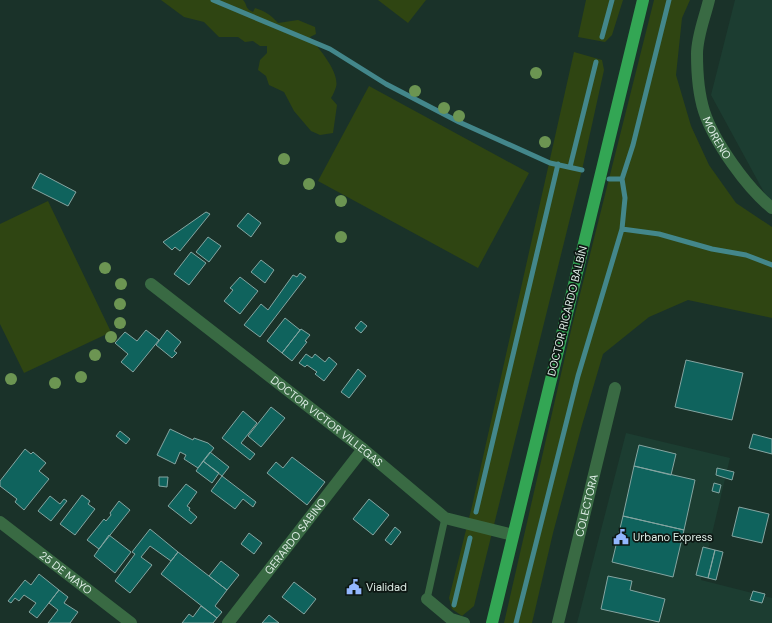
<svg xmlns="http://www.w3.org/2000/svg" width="772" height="623" font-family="'DM Sans',sans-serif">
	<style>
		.built { fill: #1c3d31 }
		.green { fill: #2f4512 }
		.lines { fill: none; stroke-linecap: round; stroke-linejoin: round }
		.stream { stroke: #43878b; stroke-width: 5 }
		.building { fill: #0f635d; stroke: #85a5a1 }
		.lane { stroke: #396a43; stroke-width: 7 }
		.street { stroke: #396a43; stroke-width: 12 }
		.primary { stroke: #33a654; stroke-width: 12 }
		.tree { fill: #6c9552 }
		.labels { text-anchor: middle; stroke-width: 3.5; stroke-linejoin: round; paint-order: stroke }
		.street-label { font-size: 11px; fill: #deede6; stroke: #0d1713 }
		.poi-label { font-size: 11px; fill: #deede6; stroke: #0d1713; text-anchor: start }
	</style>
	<rect width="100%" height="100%" fill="#1a3229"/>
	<path class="built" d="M735 0H772V207L711 95Z
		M626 433 730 458 701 580 772 598V623H577Z"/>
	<path class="green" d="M161 0H243C248 5 244 8 253 12L255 8C265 11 271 15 278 23L298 20 315 27 316 34 310 37C318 48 340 72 336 87 335 90 333 95 331 98L337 105 333 133 320 135 311 131 294 111 284 92 269 85 266 76 258 70 260 60 267 53V46H260L253 41 245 42 238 37H219L204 22 184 17Z
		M378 0H426L408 23Z
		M586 0H623L612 35 605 42 578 37Z
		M654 0H690L682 18 676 75 691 126 709 165 736 203 772 227V318L688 300 649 317 603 354 582 425 553 533 532 623H504L572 326Z
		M574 52 602 60 604 70 582 170 485 561 474 606 462 616 452 609 449 598 472 506Z
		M369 86 529 173 478 268 318 181Z
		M48 201 111 332 24 373 0 324V224Z"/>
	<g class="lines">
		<path class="stream" d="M213 0 330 49 386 84 459 122 550 163 582 170
			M602 37 612 0
			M570 167 596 62
			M609 179H622L625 198 622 229 659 234 712 249 746 255 772 265
			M622 179 633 145 669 0
			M476 512 558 164
			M454 605 470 538
			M516 623 578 376 622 229"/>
	</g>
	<path class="building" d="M40 173 76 192 68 206 32 188Z
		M206 212 210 214 180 251 175 247 172 250 163 242Z
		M248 213 261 223 251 237 237 226Z
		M208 237 221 246 209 262 196 252Z
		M191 252 206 263 189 285 174 274Z
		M261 260 274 270 265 283 251 272Z
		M300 273 306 277 260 337 244 325 261 304 268 310 293 275 297 277Z
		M240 277 258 291 240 314 224 301 233 290 230 288Z
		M285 318 300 330 282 353 267 341Z
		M361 321 367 326 361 333 355 328Z
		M301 329 310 335 305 341 307 342 292 361 282 353Z
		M146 330 159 340 133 372 121 362 128 354 115 343 125 332 137 341Z
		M167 330 181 342 174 351 177 353 172 358 156 345Z
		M306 354 312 358 315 354 325 362 329 357 337 364 324 381 315 374 317 372 307 365 305 367 299 363Z
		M686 360 743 373 732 420 675 407Z
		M358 369 366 376 349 398 341 392Z
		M271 407 285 418 261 447 248 436Z
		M243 411 257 423 241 443 255 454 250 460 222 438Z
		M170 429 193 440 194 438 208 443 214 448 198 468 184 459 186 455 180 452 175 464 157 455Z
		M120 431 130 439 126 444 116 436Z
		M753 434 772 439V454L749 448Z
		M639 445 676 454 671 475 634 466Z
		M25 449 31 454 33 452 46 463 39 471 49 479 24 510 15 502 17 499 0 486V481Z
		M210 452 229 467 222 476 203 461Z
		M292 457 325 482 307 505 267 473 276 462 283 468Z
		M203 461 219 473 212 483 196 471Z
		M634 466 695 480 684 530 623 516Z
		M717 468 734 472 732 480 716 475Z
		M222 476 256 502 253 507 243 499 235 509 211 491Z
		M159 477H168L167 487 159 486Z
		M714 483 721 485 719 493 712 491Z
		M186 484 197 492 187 506 190 508 189 510 197 517 191 524 168 506Z
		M82 495 90 501 88 504 95 509 75 535 60 524Z
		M50 496 60 504 64 499 67 501 51 521 38 511Z
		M369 499 389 515 373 535 353 519Z
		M119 501 130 510 99 549 87 540 104 519 106 521 111 515 110 513Z
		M739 507 769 514 762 543 732 536Z
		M623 516 684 530 673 577 612 562Z
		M395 527 401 532 391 545 385 540Z
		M150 529 178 552 171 561 150 546 141 557 152 565 130 593 115 581 135 554 132 552Z
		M249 533 262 543 254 554 241 544Z
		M109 535 131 552 115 573 94 556Z
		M703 547 715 550 708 578 696 575Z
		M715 550 723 552 716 580 708 578Z
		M178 552 227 590 215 606 222 612 217 618 161 574Z
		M221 561 239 575 227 590 209 576Z
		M39 574 59 590 37 618 29 612 36 603 24 595 19 601 15 598 11 603 8 601 25 580 31 585Z
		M608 576 632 581 630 590 665 599 659 622 601 609Z
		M294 582 316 599 304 614 282 597Z
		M59 590 68 597 64 603 78 612 70 623H48L58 610 49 603Z
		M753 591 765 594 762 603 750 600Z
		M201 606 217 618 213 623H182L189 614 193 617Z
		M269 615 279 623H262Z"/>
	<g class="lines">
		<path class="lane" d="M427 599 445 518"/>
		<g class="street">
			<path id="s1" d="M709 0C705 17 697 36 697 54 697 73 698 92 704 111 714 142 747 188 772 208"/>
			<path id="s2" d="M151 284 363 449 445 518 513 535"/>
			<path id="s3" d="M0 522 131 623"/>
			<path d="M427 599 451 619 464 623"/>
			<path id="s4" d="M228 623 363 449"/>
			<path id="s5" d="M558 623 615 388"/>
		</g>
		<path class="primary" d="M492 623 643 0"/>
	</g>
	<g class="tree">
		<circle cx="536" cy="73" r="6"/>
		<circle cx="415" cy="91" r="6"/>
		<circle cx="444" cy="108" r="6"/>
		<circle cx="459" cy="116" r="6"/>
		<circle cx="545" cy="142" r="6"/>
		<circle cx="284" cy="159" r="6"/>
		<circle cx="309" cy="184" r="6"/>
		<circle cx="341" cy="201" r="6"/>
		<circle cx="341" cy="237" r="6"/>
		<circle cx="105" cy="268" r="6"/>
		<circle cx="121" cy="284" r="6"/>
		<circle cx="120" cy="304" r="6"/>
		<circle cx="120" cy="323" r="6"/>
		<circle cx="111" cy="337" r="6"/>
		<circle cx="95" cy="355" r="6"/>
		<circle cx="81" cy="377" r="6"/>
		<circle cx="11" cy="379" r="6"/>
		<circle cx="55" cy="383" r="6"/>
	</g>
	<defs>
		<symbol id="civic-bare" viewBox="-9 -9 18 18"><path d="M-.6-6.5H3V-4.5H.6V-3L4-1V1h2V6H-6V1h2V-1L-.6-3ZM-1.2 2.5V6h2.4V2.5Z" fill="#93b7fd" stroke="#0d1713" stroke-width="2.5" paint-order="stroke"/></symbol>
	</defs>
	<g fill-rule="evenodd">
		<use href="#civic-bare" x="610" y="526" width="22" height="22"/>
		<use href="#civic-bare" x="343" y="576" width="22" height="22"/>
	</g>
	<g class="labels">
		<g class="street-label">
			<text dy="4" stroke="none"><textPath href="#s1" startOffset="143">MORENO</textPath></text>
			<text transform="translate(567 311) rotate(-76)" y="4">DOCTOR RICARDO BALBÍN</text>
			<text dy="4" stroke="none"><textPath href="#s2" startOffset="223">DOCTOR VICTOR VILLEGAS</textPath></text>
			<text dy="4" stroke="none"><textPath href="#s5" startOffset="121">COLECTORA</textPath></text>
			<text dy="4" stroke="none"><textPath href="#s4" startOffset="110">GERARDO SABINO</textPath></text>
			<text dy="4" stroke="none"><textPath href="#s3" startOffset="83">25 DE MAYO</textPath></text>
		</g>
		<g class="poi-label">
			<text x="633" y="541">Urbano Express</text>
			<text x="366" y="591">Vialidad</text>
		</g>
	</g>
</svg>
